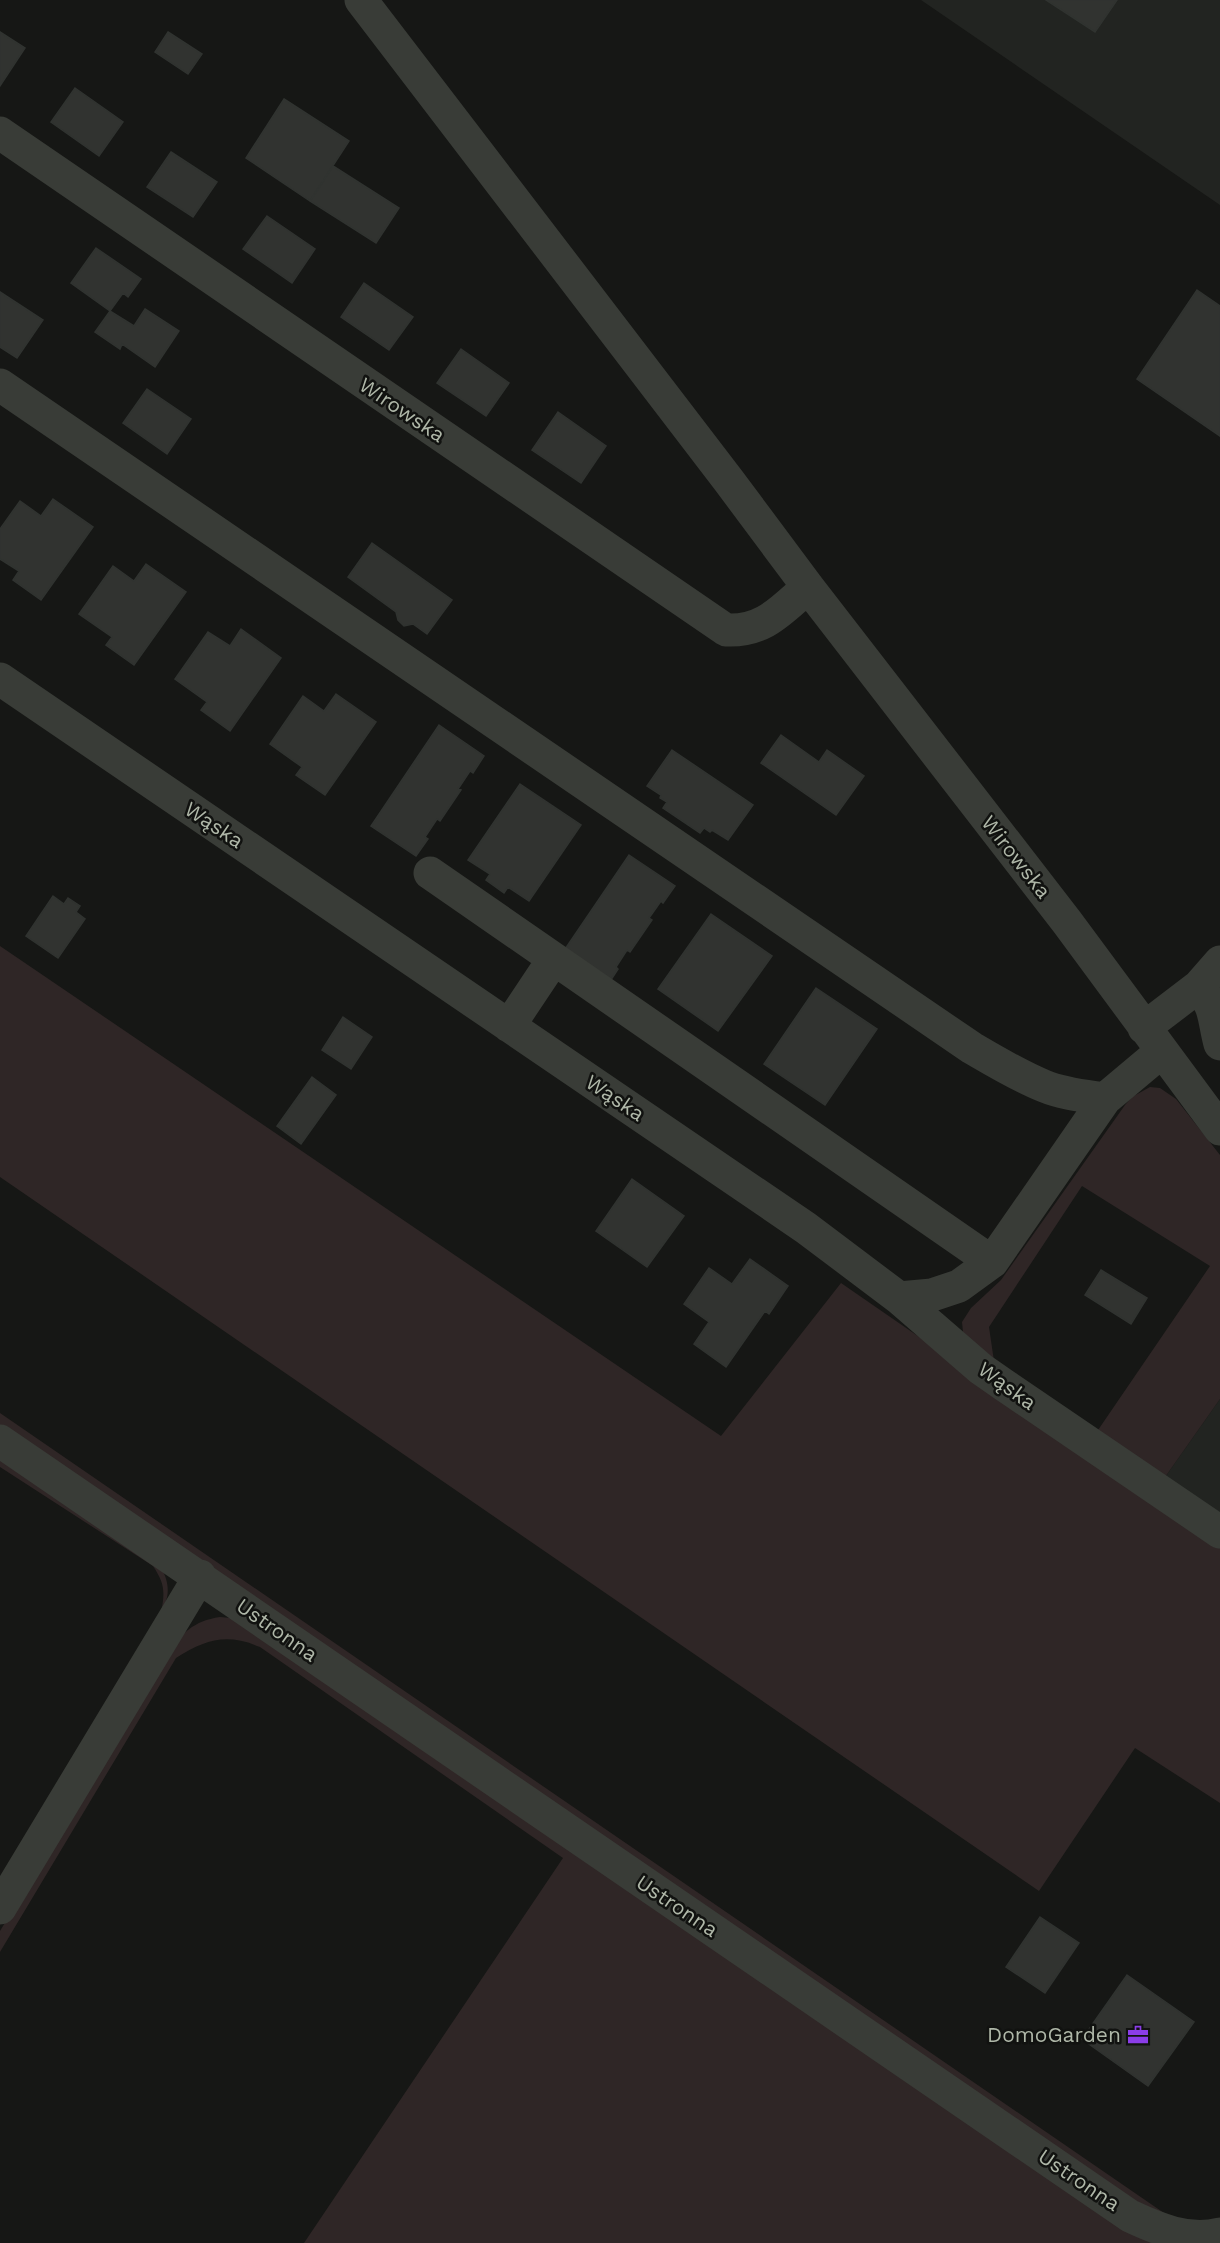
<svg xmlns="http://www.w3.org/2000/svg" width="1220" height="2243" font-family="'Work Sans',sans-serif">
	<style>
		.built { fill: #222421 }
		.grass { fill: #2f2626 }
		.building { fill: #313330; stroke: #303330; stroke-width: 1.5 }
		.lines { fill: none; stroke-linecap: round; stroke-linejoin: round }
		.minor { stroke: #393c37; stroke-width: 33 }
		.labels { text-anchor: middle; stroke-width: 5; stroke-linejoin: round; paint-order: stroke }
		.street-label { font-size: 21px; fill: #afb7a8; stroke: #111210 }
		.poi-label { font-size: 21px; fill: #afb7a8; stroke: #111210; text-anchor: end }
	</style>
	<rect width="100%" height="100%" fill="#161715"/>
	<path class="built" d="M921 0H1220V205Z
		M1220 1399V1518L1163 1480Z"/>
	<path class="grass" d="M0 946 721 1436 841 1283 1220 1545V1803L1135 1748 1039 1891 0 1177Z
		M1150 1087 1160 1088 1176 1099 1220 1155V1399L1163 1480 1096 1433 1210 1266 1082 1186 989 1327 995 1368 963 1332 962 1322 971 1308 1001 1280 1125 1105 1132 1097Z
		M0 1413 1180 2224 1154 2216 0 1431Z
		M0 1452 161 1567C170 1584 170 1596 161 1613 165 1592 165 1584 153 1566L0 1467Z
		M220 1617 231 1618 1153 2243H304L563 1858 260 1647C227 1633 206 1639 176 1658L0 1952V1931L167 1653C183 1633 193 1621 220 1617Z"/>
	<path class="building" d="M1046 0H1117L1095 32Z
		M0 32 25 48 0 86Z
		M168 32 202 54 188 74 155 52Z
		M75 88 123 122 99 156 51 122Z
		M284 99 349 141 310 201 246 158Z
		M171 152 217 182 193 217 147 187Z
		M333 166 399 208 376 243 310 201Z
		M267 216 315 249 292 283 243 249Z
		M96 248 141 279 128 297 123 293 110 311 71 283Z
		M364 283 413 317 389 350 341 317Z
		M1197 290 1220 306V436L1137 379Z
		M0 292 43 320 17 358 0 347Z
		M145 309 179 331 155 367 122 344 120 349 95 332 110 311 134 326Z
		M461 349 509 383 486 416 437 383Z
		M147 389 191 419 167 454 123 423Z
		M558 412 606 446 581 483 532 450Z
		M53 499 93 527 41 600 13 580 19 571 0 559V529L20 501 41 516Z
		M372 543 452 600 427 634 413 624 404 626 398 620 396 612 348 577Z
		M146 564 186 592 134 665 106 645 112 637 79 614 113 566 134 581Z
		M241 629 281 658 230 731 201 710 207 702 175 679 208 632 230 646Z
		M336 694 376 722 325 795 296 775 302 767 270 744 303 696 324 711Z
		M439 725 484 756 473 773 470 771 458 789 461 790 440 821 437 819 425 837 428 839 416 856 371 826Z
		M781 735 819 762 827 750 864 776 836 815 761 763Z
		M672 750 753 805 728 840 712 830 710 832 704 828 700 833 663 808 667 802 660 798 661 795 647 786Z
		M520 784 581 825 529 901 508 887 504 893 486 880 490 874 468 860Z
		M629 855 675 886 663 903 661 901 649 918 652 920 630 952 627 950 616 967 618 969 607 986 561 955Z
		M53 896 64 904 68 898 80 906 76 912 85 919 58 958 26 936Z
		M711 914 772 956 718 1031 658 989Z
		M816 988 877 1029 825 1105 764 1064Z
		M343 1017 372 1037 351 1069 322 1050Z
		M312 1077 336 1095 301 1144 277 1126Z
		M632 1179 684 1216 647 1267 596 1231Z
		M750 1259 788 1286 769 1314 765 1311 726 1367 694 1344 709 1322 684 1304 709 1268 732 1284Z
		M1101 1270 1147 1298 1131 1324 1085 1295Z
		M1040 1917 1079 1943 1045 1993 1006 1967Z
		M1127 1975 1194 2022 1148 2086 1082 2039Z"/>
	<g class="lines">
		<path class="minor" d="M361 0 729 481 808 587 1067 922 1220 1129
			M0 133 726 630C764 632 781 610 808 587
			M0 385 972 1048C996 1062 1019 1076 1044 1086 1063 1094 1085 1096 1105 1099
			M0 679 806 1228 899 1298 981 1369 1004 1385 1220 1532
			M430 873 992 1262
			M1199 986C1217 1010 1213 1018 1220 1044
			M509 1026 553 960
			M1144 1028 1199 986 1220 962
			M899 1298 932 1295 959 1286 992 1262 1105 1099 1161 1052
			M0 1441 1130 2216C1158 2229 1188 2242 1220 2234
			M0 1908 200 1576"/>
	</g>
	<defs>
		<symbol id="office-bare" viewBox="-9 -9 18 18"><path d="M-6-3h4V-5.5h4V-3h4V5H-6ZM-1-4.5V-3h2v-1.5ZM-6 0V1H6V0Z" fill="#8b3de8" stroke="#111210" stroke-width="2.5" paint-order="stroke"/></symbol>
	</defs>
	<g fill-rule="evenodd">
		<use href="#office-bare" x="1123" y="2020" width="30" height="30"/>
	</g>
	<g class="labels">
		<g class="street-label">
			<text transform="translate(402 410) rotate(34)" y="7">Wirowska</text>
			<text transform="translate(214 825) rotate(34)" y="7">Wąska</text>
			<text transform="translate(1016 857) rotate(52)" y="7">Wirowska</text>
			<text transform="translate(615 1098) rotate(34)" y="7">Wąska</text>
			<text transform="translate(1007 1386) rotate(36)" y="7">Wąska</text>
			<text transform="translate(277 1630) rotate(35)" y="7">Ustronna</text>
			<text transform="translate(677 1906) rotate(34)" y="7">Ustronna</text>
			<text transform="translate(1079 2180) rotate(34)" y="7">Ustronna</text>
		</g>
		<g class="poi-label">
			<text x="1121" y="2042">DomoGarden</text>
		</g>
	</g>
</svg>
